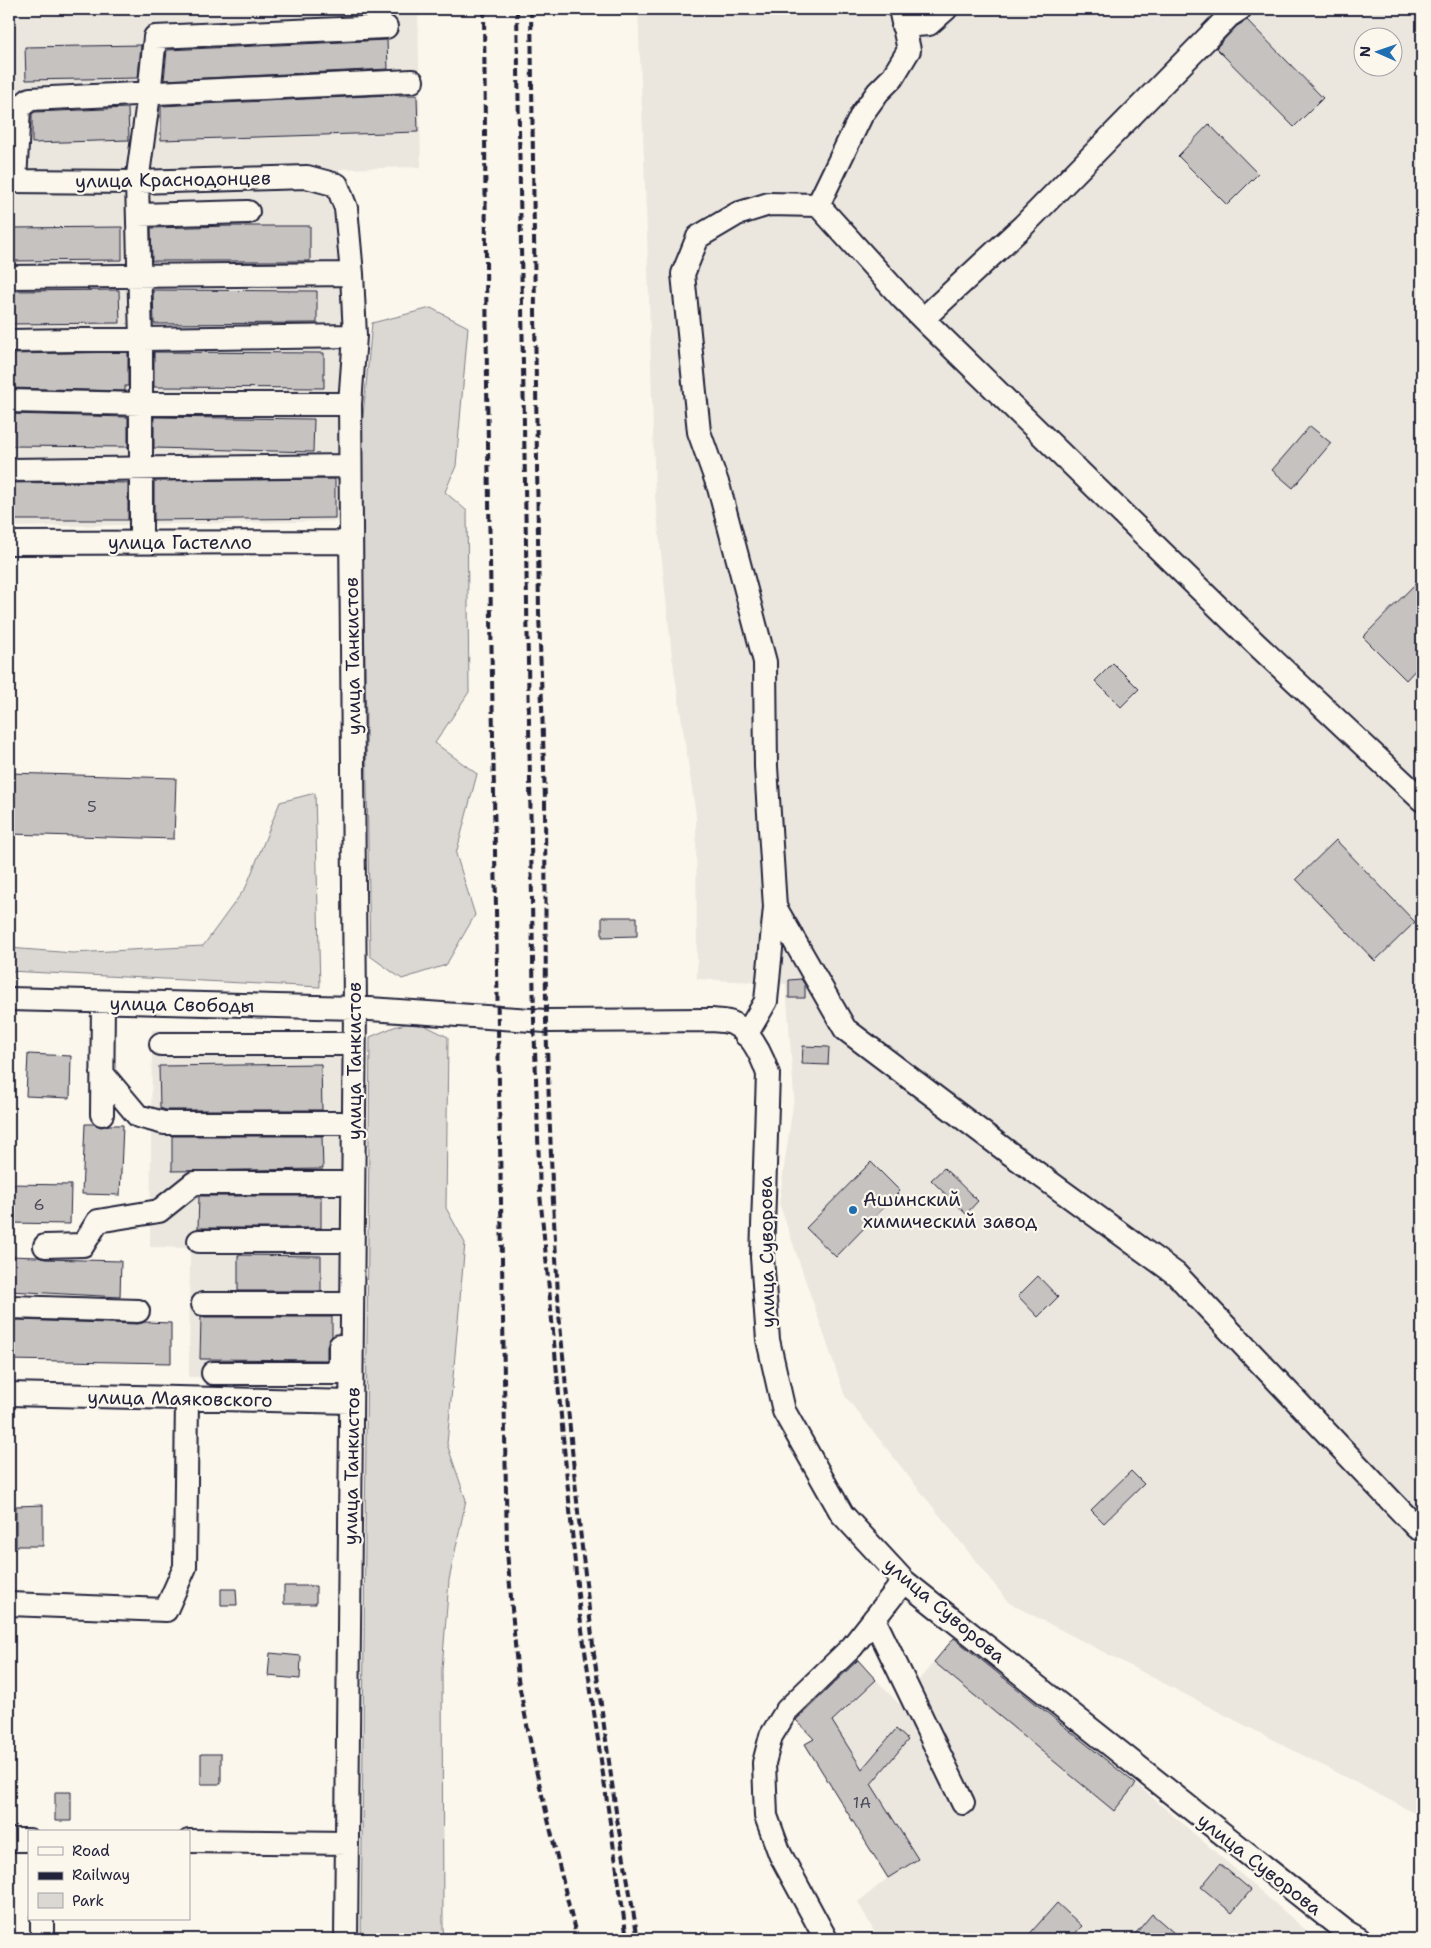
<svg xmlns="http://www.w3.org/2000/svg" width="1431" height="1948" font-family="'Shantell Sans',sans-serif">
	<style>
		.built { fill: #ebe7df; fill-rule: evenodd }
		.green { fill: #dbd8d3; stroke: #7e7d87 }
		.building { fill: #c6c2c0; stroke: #22223b }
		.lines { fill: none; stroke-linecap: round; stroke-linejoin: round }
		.minor-casing { stroke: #22223b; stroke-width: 26 }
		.minor { stroke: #fbf7ec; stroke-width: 22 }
		.rail { stroke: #22223b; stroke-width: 4; stroke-dasharray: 8 4; stroke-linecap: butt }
		.poi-dot { fill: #1f6fb2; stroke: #fbf7ec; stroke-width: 2 }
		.labels { text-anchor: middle; stroke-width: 4.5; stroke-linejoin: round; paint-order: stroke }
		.number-label { font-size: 16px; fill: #4b4a5c }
		.street-label { font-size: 19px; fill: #22223b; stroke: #fbf7ec }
		.poi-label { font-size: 19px; fill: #22223b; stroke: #fbf7ec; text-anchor: start }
	</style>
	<rect width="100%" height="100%" fill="#fbf7ec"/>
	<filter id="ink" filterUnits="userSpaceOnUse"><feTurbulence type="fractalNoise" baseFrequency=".02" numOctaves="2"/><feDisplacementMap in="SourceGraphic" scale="10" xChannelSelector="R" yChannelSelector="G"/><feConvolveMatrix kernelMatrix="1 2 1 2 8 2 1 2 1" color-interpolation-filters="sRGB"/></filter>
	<g filter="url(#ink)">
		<path class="built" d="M418 9 421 167 339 169 344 521 9 527V16Z
			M638 9H1422V1817L1009 1603 845 1396 779 1203 794 1097 786 984 697 979 696 816 672 656 655 496 647 235ZM1364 38H1394V68H1364Z
			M152 1030 348 1033 344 1379 189 1377 190 1248 150 1247Z
			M957 1634 1146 1792 1316 1939H878L858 1902 888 1878 805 1744 813 1738 792 1716 855 1657 899 1704Z"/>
		<path class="green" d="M431 308 468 327 456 466 445 492 467 511 469 692 435 743 477 774 456 854 475 915 446 965 402 979 370 956 361 437 372 323Z
			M315 793 320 987 9 971V948L73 953 203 946 246 887 280 802Z
			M416 1021 448 1037 446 1208 465 1243 447 1444 466 1500 449 1580 442 1669 443 1929 445 1939H361L370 1037 394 1027Z"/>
		<path class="building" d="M1247 20 1323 98 1294 127 1216 48 1237 26Z
			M387 40 388 69 164 80 167 50Z
			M141 45 138 78 26 80 25 47Z
			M389 95H417L418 132 161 140V106Z
			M128 108 129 140 32 143V114L35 112Z
			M1209 124 1258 174 1227 205 1178 156Z
			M232 226H310V261H152L151 228Z
			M122 227V260L9 261V228Z
			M119 290 120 323 9 324V291Z
			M153 290 317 291V323L154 324Z
			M128 352V386H125V391L9 388V354Z
			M154 352 324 353V388L154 387Z
			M9 414 128 417V447L9 446Z
			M154 417 314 419 313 452 154 448Z
			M1310 426 1331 443 1293 488 1272 470Z
			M335 479V518L154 520V481Z
			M83 482 128 483V520H9V483Z
			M1422 577V663L1406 680 1363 637Z
			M1113 663 1139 689 1121 707 1095 681Z
			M9 773 176 778 174 839 9 834Z
			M1336 840 1415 922 1375 961 1296 879Z
			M602 917H637V936L602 937Z
			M801 979 805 985V998H789V980Z
			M803 1046 829 1047 828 1065 802 1064Z
			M28 1054 71 1056 70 1098 26 1096Z
			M321 1064 322 1110H166L160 1108 159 1066Z
			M85 1124H94L101 1127 109 1125H123L120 1195 82 1194Z
			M172 1136H322L323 1169 172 1171Z
			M871 1162 900 1191 836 1257 806 1228Z
			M944 1168 978 1201 966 1214 931 1180Z
			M9 1184 71 1185 70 1224 9 1223Z
			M199 1196H321V1228H198Z
			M238 1255 321 1256V1291H238Z
			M9 1256 38 1257 45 1259 121 1261 120 1297 9 1291Z
			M1038 1276 1058 1297 1038 1317 1018 1296Z
			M201 1317H332V1336L327 1346V1360L200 1359Z
			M17 1320 138 1324 145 1322 171 1323V1363L9 1360V1323Z
			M1131 1471 1144 1484 1104 1523 1091 1510Z
			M43 1505V1546H16V1506Z
			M284 1586H316V1604H284Z
			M221 1589H236L237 1605H221Z
			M954 1638 1136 1784 1114 1811 934 1662Z
			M270 1653 301 1656 300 1679 268 1676Z
			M858 1660 876 1680 832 1721 862 1769 896 1729 908 1740 871 1784 918 1859 888 1878 805 1744 814 1739 796 1720Z
			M201 1754H221V1784H201Z
			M55 1792H71V1821H55Z
			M1220 1864 1251 1890 1232 1913 1201 1887Z
			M1057 1903 1082 1926 1070 1939H1025Z
			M1152 1914 1181 1939H1131Z"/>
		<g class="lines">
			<defs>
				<path id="minor" d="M903 26 929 24 946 9
					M9 181 137 182 307 177 337 185 346 208 352 274 355 336 350 404 355 1008 346 1939
					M15 181 19 108 30 99 412 81
					M818 205 862 114 878 92 892 78 909 50 900 9
					M138 215 248 212
					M9 277 352 274
					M923 319 1023 226 1229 16 1240 9
					M9 341 355 336
					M9 401 141 404H350
					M9 470 350 466
					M141 541V340L137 182 149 94 155 37 386 27
					M9 543 351 542
					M775 907 845 1029 1008 1152 1176 1274 1417 1528 1422 1529
					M9 999 355 1008 546 1021 713 1020C719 1021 727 1021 732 1023 751 1032 762 1056 768 1074L762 1257 768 1340 784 1411 842 1514 904 1581 1345 1931 1359 1939
					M746 1035 766 1001 775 907 766 767 765 662 719 488 699 432 683 274 698 237 737 214 769 204 818 205 903 299 923 319 1255 643 1422 800
					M161 1044H341
					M102 1073 138 1116 164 1123H341
					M102 1114 103 1002
					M199 1241H340
					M45 1246 83 1245 98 1221 159 1211 194 1183H340
					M203 1304H340
					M9 1310 11 1307 138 1311
					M213 1373H340V1346
					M9 1394 351 1402
					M9 1604 166 1610 185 1567 187 1399
					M874 1619 963 1803
					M9 1840H29
					M189 1841 347 1843
					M42 1919V1939
					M826 1939 780 1854 766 1816 764 1763 771 1736 787 1710 852 1647 904 1581"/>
			</defs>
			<use href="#minor" class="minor-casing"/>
			<use href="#minor" class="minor"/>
			<path class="rail" d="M484 9 487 385 507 1551 518 1679 535 1766 577 1939
				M517 9 534 1020 540 1194 580 1616 627 1939
				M531 9 539 612 545 799 546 1021 552 1183 559 1314 578 1512 594 1654 617 1819 638 1939"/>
		</g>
	</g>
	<circle class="poi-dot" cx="853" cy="1210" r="5"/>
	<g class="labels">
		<g class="number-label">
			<text x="92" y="812">5</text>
			<text x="39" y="1210">6</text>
			<text x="862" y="1808">1А</text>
		</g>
		<g class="street-label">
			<text transform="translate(173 179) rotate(-1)" y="7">улица Краснодонцев</text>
			<text x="180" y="549">улица Гастелло</text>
			<text transform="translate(352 656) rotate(-91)" y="7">улица Танкистов</text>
			<text transform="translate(182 1004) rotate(1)" y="7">улица Свободы</text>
			<text transform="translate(354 1061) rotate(-90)" y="7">улица Танкистов</text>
			<text transform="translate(766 1252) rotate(-91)" y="7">улица Суворова</text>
			<text transform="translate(180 1398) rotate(1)" y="7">улица Маяковского</text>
			<text transform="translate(351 1466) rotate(-89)" y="7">улица Танкистов</text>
			<text transform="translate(945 1610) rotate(40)" y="7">улица Суворова</text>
			<text transform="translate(1260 1864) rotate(38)" y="7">улица Суворова</text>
		</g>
		<g class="poi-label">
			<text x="863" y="1206">Ашинский<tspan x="863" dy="22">химический завод</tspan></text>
		</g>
	</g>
	<rect width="1431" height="1948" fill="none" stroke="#fbf7ec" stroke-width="30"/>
	<rect x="15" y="15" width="1401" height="1918" fill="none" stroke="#22223b" stroke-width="2" filter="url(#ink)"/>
	<rect x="28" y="1830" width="162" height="90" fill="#fbf7ec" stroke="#a4a2a5"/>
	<rect x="38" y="1847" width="25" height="8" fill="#fbf7ec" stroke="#a4a2a5"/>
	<text x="72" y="1856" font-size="15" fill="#22223b">Road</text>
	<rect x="38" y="1872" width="25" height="8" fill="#22223b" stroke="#a4a2a5"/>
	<text x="72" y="1880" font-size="15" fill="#22223b">Railway</text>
	<rect x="38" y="1893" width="25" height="15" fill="#dbd8d3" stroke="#a4a2a5"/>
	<text x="72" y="1906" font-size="15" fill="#22223b">Park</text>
	<g transform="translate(1378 52) rotate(272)"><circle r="24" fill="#fbf7ec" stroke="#a4a2a5"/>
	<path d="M0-4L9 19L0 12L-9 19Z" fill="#1f6fb2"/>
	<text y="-8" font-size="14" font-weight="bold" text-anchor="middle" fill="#22223b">N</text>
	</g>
</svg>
